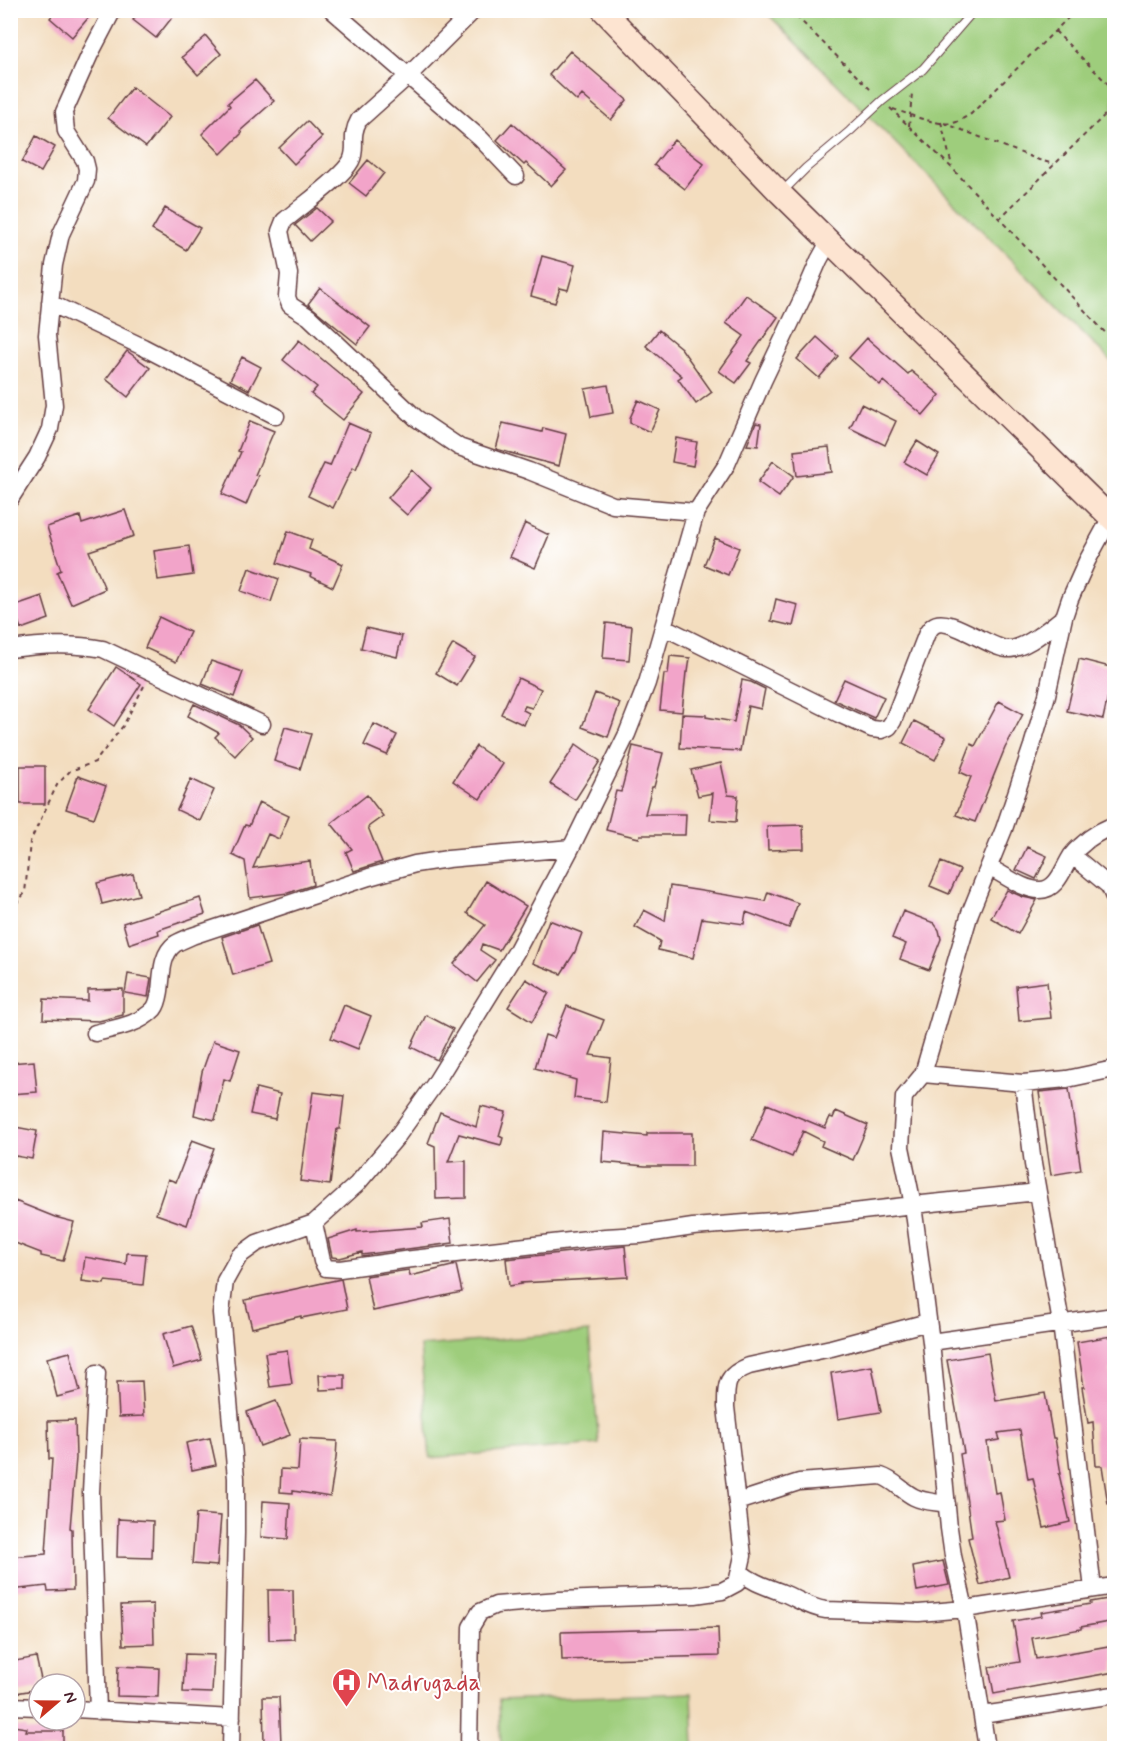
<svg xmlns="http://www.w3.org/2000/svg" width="1125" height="1759" font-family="Mynerve,sans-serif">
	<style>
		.green { fill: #9ecd7b; stroke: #747653; stroke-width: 1.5 }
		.building { fill: #f2a4c9 }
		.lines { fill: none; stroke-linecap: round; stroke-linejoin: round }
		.lane-casing { stroke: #633c41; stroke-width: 10 }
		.street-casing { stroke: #633c41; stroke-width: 19 }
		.secondary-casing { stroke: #633c41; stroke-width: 25 }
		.path { stroke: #633c41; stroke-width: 2; stroke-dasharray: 4.5 4.5; stroke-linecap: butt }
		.lane { stroke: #fff; stroke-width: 8 }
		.street { stroke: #fff; stroke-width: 16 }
		.secondary { stroke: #fde4d1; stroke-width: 22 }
		.labels { text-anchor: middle; stroke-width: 4.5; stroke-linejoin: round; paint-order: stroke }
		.health-label { font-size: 24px; fill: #be3a42; stroke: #fff; text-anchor: start }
	</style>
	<rect width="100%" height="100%" fill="#fff"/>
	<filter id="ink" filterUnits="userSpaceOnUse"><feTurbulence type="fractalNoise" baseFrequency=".0167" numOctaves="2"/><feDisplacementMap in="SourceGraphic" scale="12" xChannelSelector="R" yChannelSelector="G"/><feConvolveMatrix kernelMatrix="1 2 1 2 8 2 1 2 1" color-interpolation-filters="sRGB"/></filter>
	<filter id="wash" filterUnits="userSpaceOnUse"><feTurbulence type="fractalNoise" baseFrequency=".008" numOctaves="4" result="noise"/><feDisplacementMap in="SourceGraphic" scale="24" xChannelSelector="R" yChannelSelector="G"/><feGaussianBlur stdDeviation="1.35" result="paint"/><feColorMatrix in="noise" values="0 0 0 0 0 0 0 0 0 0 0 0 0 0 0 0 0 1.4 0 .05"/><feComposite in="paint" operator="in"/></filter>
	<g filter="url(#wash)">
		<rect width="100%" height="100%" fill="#f3ddbf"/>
		<path class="green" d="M765 11H1114V364Z
			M589 1332 599 1444 430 1458 420 1346Z
			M692 1693 694 1748H501L499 1700Z"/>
		<g id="blocks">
			<path class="building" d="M57 10H95L72 37 50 18Z
				M141 10H178L156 38 133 20Z
				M206 36 221 54 198 75 182 57Z
				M570 51 627 100 611 120 582 95 577 101 549 75Z
				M255 80 274 101 240 131 242 133 221 154 202 134 230 106 228 103Z
				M132 87 170 117 146 147 108 118Z
				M307 121 322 137 294 164 279 148Z
				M512 123 566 170 551 186 526 163 524 165 497 140Z
				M36 136 55 147 41 172 22 162Z
				M674 140 704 164 685 189 654 165Z
				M368 160 384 173 366 196 349 183Z
				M165 208 200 228 186 250 152 230Z
				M317 208 331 221 310 241 295 225Z
				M542 256 575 265 568 290 560 288 555 303 531 296Z
				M320 288 370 327 357 344 308 304Z
				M746 295 778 317 747 361 751 363 736 383 719 371 744 336 726 323Z
				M659 330 681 348 712 392 696 404 678 379 682 376 646 346Z
				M817 337 838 356 819 378 797 359Z
				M867 338 908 374 911 371 940 395 923 415 883 381 880 385 849 358Z
				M299 340 364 394 343 420 311 394 317 387 283 360Z
				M127 351 150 368 128 397 106 379Z
				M242 357 261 367 249 390 230 380Z
				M608 385 613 413 591 417 585 389Z
				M638 400 660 410 650 432 630 423V418Z
				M861 404 896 421 885 445 850 428Z
				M250 421 274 431 255 475 258 476 246 505 222 494 241 452 238 451Z
				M348 423 371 433 356 469 353 467 333 508 308 496 324 464 330 466Z
				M503 423 542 432 543 428 566 434 559 466 496 449Z
				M756 423 761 424 758 446 747 445Z
				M676 438 697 442 693 466 672 462Z
				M917 441 939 455 927 475 904 462Z
				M829 447 832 472 797 476 794 451Z
				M773 461 794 476 779 497 758 482Z
				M412 470 431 488 407 515 388 498Z
				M125 510 134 536 89 551 105 589 71 604 57 572 61 570 47 527 80 516 82 524Z
				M525 523 549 535 535 568 510 557Z
				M288 531 312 540 309 549 343 564 333 587 310 576 311 574 277 563Z
				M715 538 739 548 728 575 704 565Z
				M189 546 193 575 158 580 154 551Z
				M249 568 279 579 271 602 241 591Z
				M42 596 49 619 21 629 13 606Z
				M776 599 798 605 793 626 771 621Z
				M159 617 190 632 176 662 145 648Z
				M606 623 632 626 629 660 603 658Z
				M366 628 402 636 397 657 361 648Z
				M453 644 475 657 457 686 436 673Z
				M670 656 690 658 688 672H686L682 712 660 710 664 674H668Z
				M1079 659 1114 668 1103 719 1067 711Z
				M211 661 243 672 234 697 202 684Z
				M116 667 141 684 114 726 89 709Z
				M518 678 541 689 532 708 525 706 523 710 529 713 524 725 501 714Z
				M844 679 884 697 874 718 834 700Z
				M742 680 751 682 765 689 761 709 748 706 740 751 680 748 682 714 706 715V717L734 722Z
				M595 693 620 703 608 737 582 727Z
				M999 701 1023 714 1005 748 975 822 956 815 971 777 960 772 971 744 975 746Z
				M194 704 239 725 252 737 235 756 215 737 219 733 188 716Z
				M914 721 946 737 935 760 903 743Z
				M374 724 397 735 387 755 364 745Z
				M285 727 311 734 300 769 274 761Z
				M576 744 600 761 575 800 550 784Z
				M476 746 503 764 480 799 453 781Z
				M633 746 663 753 654 787H652L645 814H686L685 835H640L639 838 606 830 616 791 621 792Z
				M721 763 728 795 738 796 736 822 710 820 713 793 698 796 691 770Z
				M20 766H45V804H20Z
				M78 776 106 786 94 818 66 809Z
				M191 779 214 790 200 821 177 810Z
				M367 795 383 816 368 827 382 862 354 871 346 852 352 849 331 823Z
				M259 802 289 816 279 839 268 834 253 868 310 861 313 885 288 893 250 898 245 861 232 855 245 825 249 826Z
				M803 825 804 849 768 850 767 826Z
				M1027 847 1047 856 1036 879 1016 870Z
				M941 862 960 870 949 894 930 886Z
				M133 874 139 895 102 904 97 883Z
				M486 881 526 906 499 950 482 944 480 950 495 960 477 982 454 964 485 925 467 913Z
				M670 886 765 901 768 892 798 903 789 928 746 912 744 924 702 918 693 958 658 950 660 941 635 927 644 910 665 921Z
				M1007 890 1023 897 1037 900 1018 934 991 918Z
				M200 898 205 914 158 930 159 934 129 944 123 923Z
				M903 911 934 923 939 930 941 939 929 970 900 959 906 944 892 938Z
				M549 920 582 933 575 952 561 974 533 963Z
				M257 925 269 964 233 975 222 937Z
				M128 974 151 978 148 997 125 993Z
				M526 979 549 993 532 1022 508 1007Z
				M1047 982 1051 1018 1019 1021 1016 986Z
				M123 989V1015L99 1021 43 1019 44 999 88 1001V990Z
				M344 1005 371 1016 358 1049 331 1038Z
				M567 1006 604 1020 590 1055 611 1058 606 1102 574 1098 576 1080 535 1068 545 1035 554 1038Z
				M426 1015 453 1029 437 1060 411 1047Z
				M213 1041 240 1050 230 1081 224 1079 215 1120 194 1115 202 1072Z
				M34 1061 37 1092 10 1094V1063Z
				M256 1088 280 1094 275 1119 250 1114Z
				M1069 1089 1081 1170 1051 1175 1039 1092Z
				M313 1092 344 1096 340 1129H337L330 1185 300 1181Z
				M767 1104 825 1128 830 1117 833 1118 836 1111 868 1125 853 1160 821 1146 823 1141 803 1131 792 1157 752 1140Z
				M481 1106 506 1112 499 1136 503 1138 501 1145 459 1134 448 1162 466 1161V1198L436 1199 435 1146 428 1143 440 1112 476 1127Z
				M10 1126 37 1131 32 1159 10 1155Z
				M604 1132 647 1136V1133H692V1166H645L602 1162Z
				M192 1140 214 1148 204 1175 187 1225 156 1214 168 1179 176 1182Z
				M15 1201 55 1217 74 1222 63 1261 41 1256V1253L10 1241V1213Z
				M450 1219 453 1243 362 1255V1252L340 1258 332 1257 328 1239 357 1230V1232L423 1227 422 1223Z
				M625 1246 628 1277 521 1283 522 1284 509 1286 506 1259Z
				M127 1253 146 1254 143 1285 105 1281 104 1284 82 1281 85 1257 126 1264Z
				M456 1265 462 1292 373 1311 366 1276 409 1270 410 1276Z
				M341 1279 347 1309 301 1318V1316L252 1328 245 1300Z
				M191 1326 202 1360 173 1368 163 1334Z
				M1111 1336 1114 1355V1369L1110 1370 1114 1398V1503L1108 1504 1102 1466H1096L1093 1422 1088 1423 1082 1387H1084L1077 1342Z
				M287 1350 292 1384 270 1387 265 1353Z
				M70 1352 80 1391 57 1397 47 1358Z
				M988 1353 996 1401 1045 1393 1053 1438H1055L1061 1474H1059L1070 1522 1044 1528 1033 1478 1028 1479 1020 1430 998 1433 1000 1440 987 1442 995 1493 1000 1492 1005 1520 995 1521 1009 1577 980 1585 968 1538 972 1537 960 1454 964 1453 947 1360Z
				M872 1366 881 1412 838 1419 831 1373Z
				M319 1375H345V1389L320 1390Z
				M142 1381 144 1416 119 1417 117 1382Z
				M276 1401 290 1435 260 1446 247 1412Z
				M75 1420 76 1458 70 1528 72 1529 73 1590 48 1591 47 1586 10 1590V1557L46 1554 52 1459H49L48 1421Z
				M210 1438 216 1465 192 1470 186 1443Z
				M300 1439 337 1441 336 1458 330 1497 293 1491V1493L280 1492 281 1469 298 1470Z
				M263 1501 290 1503 288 1539 261 1537Z
				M196 1514 221 1516 217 1566 192 1564Z
				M118 1519 153 1521 152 1558 117 1557Z
				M943 1561 949 1585 917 1591 913 1567Z
				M268 1590H293L294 1639 269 1640Z
				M1114 1598V1621L1081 1627V1629L1032 1638 1036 1659 1114 1645V1672L994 1694 989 1667 1020 1662 1013 1621 1042 1616 1041 1612 1091 1604 1090 1602Z
				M153 1604 154 1644 123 1645 121 1605Z
				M718 1628 719 1656 562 1660 561 1632Z
				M185 1654 214 1655 212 1693 183 1692Z
				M36 1657 42 1684H39V1689L10 1694V1662Z
				M118 1666 159 1668 158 1697 117 1696Z
				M263 1697H279L281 1743 264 1744Z
				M13 1726 27 1728 26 1731H63V1749H10Z"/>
		</g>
	</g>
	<g filter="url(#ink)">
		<use href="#blocks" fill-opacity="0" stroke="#633c41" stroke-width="1.5"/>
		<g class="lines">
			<defs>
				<path id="lane" d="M781 193 806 168 850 131 882 101 923 69 974 10"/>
				<path id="street" d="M332 10 481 139 516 176
					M474 10 408 76 359 120C349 137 358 148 351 161 342 178 300 207 284 221L280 231 289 274 287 297 290 305 309 317 416 418 459 447 529 471 613 505 696 512
					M50 303 143 347 276 416
					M10 499 37 457 50 429 54 405 47 335 54 265 61 234 86 181 87 169 85 161 66 131 64 112 90 54 113 10
					M664 627 839 714 872 729 881 730 889 727 893 721 927 633C929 631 930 628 933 626 947 614 989 648 1007 649 1025 650 1050 627 1064 617
					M10 649C42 645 72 643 103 649L262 724
					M1072 855 1109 886 1114 897
					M990 868C1005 875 1023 890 1040 890 1057 890 1063 869 1070 858 1073 852 1078 848 1083 844 1092 835 1103 830 1114 825
					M95 1033C115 1028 139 1025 154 1009 158 1004 159 997 160 991 162 976 161 954 175 944 180 941 186 939 192 936L369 877 415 864 448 859 571 848
					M923 1074 1023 1083 1067 1079 1114 1069
					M1023 1083 1033 1164 1061 1323 1093 1589
					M1038 1192 913 1205 901 1147 904 1097 923 1074 970 913 1004 829 1032 746 1047 695 1064 617 1070 599 1087 561 1111 517
					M314 1223 322 1261 326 1268 340 1269 404 1260 605 1237 640 1235 693 1227 786 1220 913 1205 931 1342 949 1528 953 1556 965 1609 987 1748
					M931 1342 1114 1316
					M97 1373 91 1492 98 1711
					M737 1502 799 1482 881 1476C894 1480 902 1491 914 1497 924 1502 936 1502 947 1504
					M740 1572C753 1583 768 1587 783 1593 798 1599 810 1608 826 1610L919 1613 965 1609 1114 1586
					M10 1706 39 1707
					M75 1709 232 1718
					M982 1715 1114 1695
					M231 1748 236 1533V1478L221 1313 225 1281 239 1256 257 1243 314 1223 357 1184 396 1138 434 1085 516 952 571 848 627 734 647 683 696 512 727 464 763 381 803 297 819 260 829 242
					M469 1748 471 1627 480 1612 496 1605 559 1600 695 1595 722 1591 737 1583 743 1556 726 1407C726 1383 726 1375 749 1366L831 1348 928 1322"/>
				<path id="secondary" d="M603 10 780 193 1114 521"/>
			</defs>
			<use href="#lane" class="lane-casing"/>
			<use href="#street" class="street-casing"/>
			<use href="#secondary" class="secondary-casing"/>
			<path class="path" d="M790 10 873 92
				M1055 31 1114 90
				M890 108 953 169 1114 342
				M893 109C909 114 936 126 953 123 959 122 965 117 971 114L1076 10
				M941 122 952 166
				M944 123 1039 160 1054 164
				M909 126 912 93
				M999 219 1114 106
				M10 911 25 893 30 842 57 785 70 771 95 762 123 726 144 686"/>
			<use href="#lane" class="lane"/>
			<use href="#street" class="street"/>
			<use href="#secondary" class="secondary"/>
		</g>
	</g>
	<defs>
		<symbol id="hospital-pin" viewBox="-11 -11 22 30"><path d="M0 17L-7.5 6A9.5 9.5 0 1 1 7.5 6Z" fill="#e0444e" stroke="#fff"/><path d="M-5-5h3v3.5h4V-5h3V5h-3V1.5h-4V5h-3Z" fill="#fff"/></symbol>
	</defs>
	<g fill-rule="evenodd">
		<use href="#hospital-pin" x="330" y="1666" width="33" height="45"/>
	</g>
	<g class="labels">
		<g class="health-label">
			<text x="367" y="1690">Madrugada</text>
		</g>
	</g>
	<rect width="1125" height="1759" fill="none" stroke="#fff" stroke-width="36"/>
	<g transform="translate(57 1702) rotate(70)"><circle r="28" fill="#ffffff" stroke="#b7a5aa" stroke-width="1.5"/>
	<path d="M0-4.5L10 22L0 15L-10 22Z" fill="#c8321e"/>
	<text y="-9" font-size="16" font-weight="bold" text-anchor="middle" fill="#4a1f2b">N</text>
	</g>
</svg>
